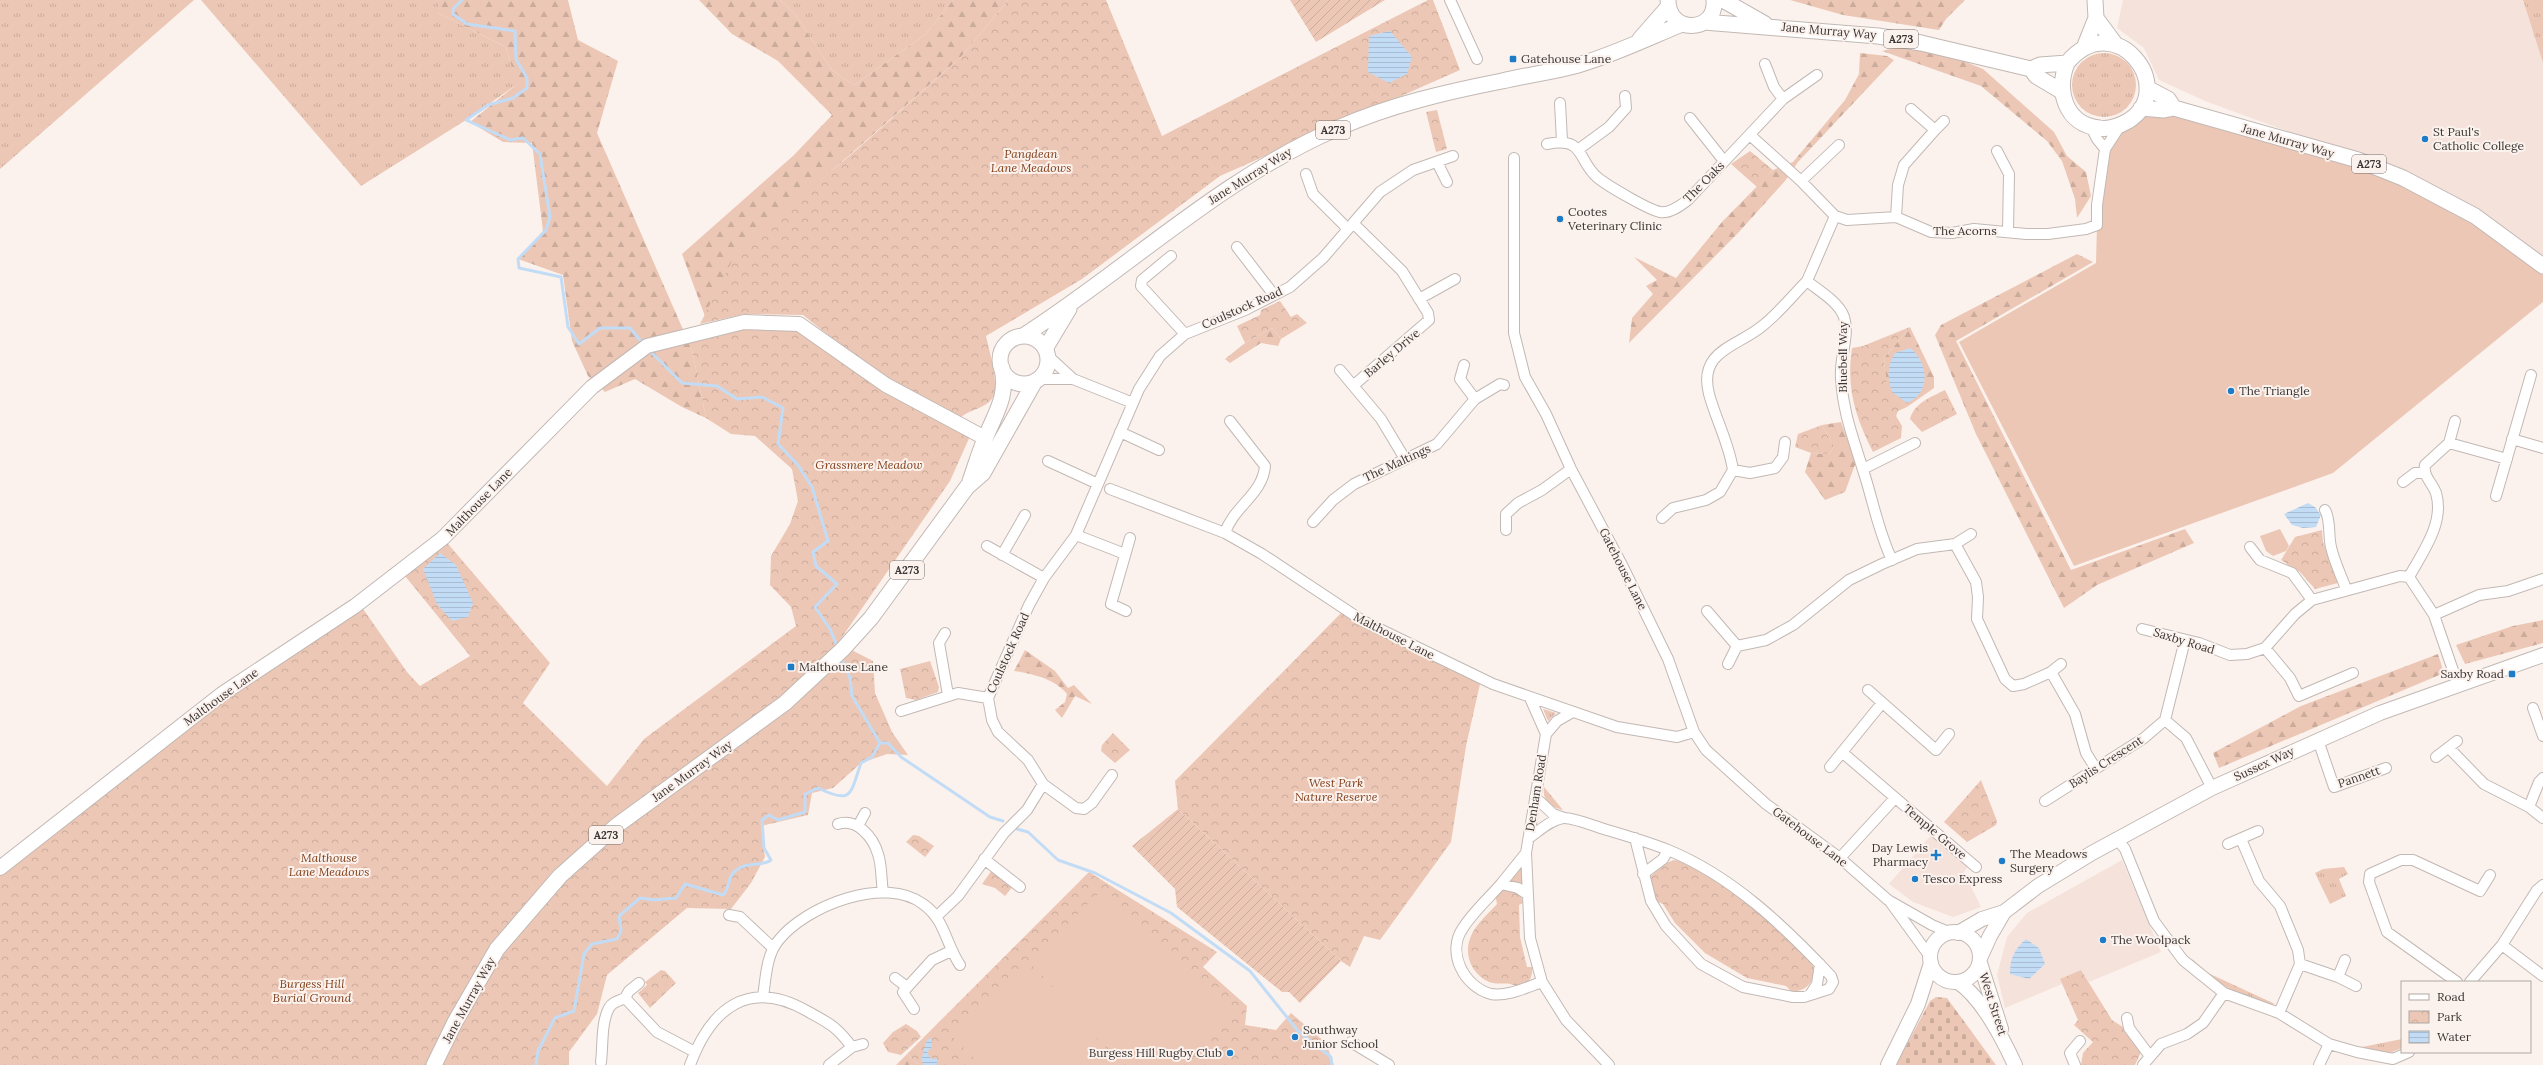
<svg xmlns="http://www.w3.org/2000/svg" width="2543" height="1065" font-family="Lora,serif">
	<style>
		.built { fill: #f4e2db }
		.grass { fill: url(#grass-tufts) }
		.forest { fill: url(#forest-firs) }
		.cemetery { fill: url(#cemetery-stones) }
		.park { fill: url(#park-crowns) }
		.garden { fill: url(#garden-furrows) }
		.pitch { fill: #ecc7b5 }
		.water { fill: url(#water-rules) }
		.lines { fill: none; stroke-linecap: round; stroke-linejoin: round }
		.stream { stroke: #c3dcf6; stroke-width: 3 }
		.street-casing { stroke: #c2b8b4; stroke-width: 12 }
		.secondary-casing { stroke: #c2b8b4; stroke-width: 16 }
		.primary-casing { stroke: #c2b8b4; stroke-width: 17 }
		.street { stroke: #fff; stroke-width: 10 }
		.secondary { stroke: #fff; stroke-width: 14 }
		.primary { stroke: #fff; stroke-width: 15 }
		.poi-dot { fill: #1d7cc8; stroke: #fcf2ed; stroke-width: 1.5 }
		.labels { text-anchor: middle; stroke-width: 4; stroke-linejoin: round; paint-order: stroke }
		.shield { fill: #fcf2ed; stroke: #746e6c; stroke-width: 1 }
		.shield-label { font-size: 11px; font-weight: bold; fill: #3a3635 }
		.street-label { font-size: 12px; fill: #3a3635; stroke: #fcf2ed }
		.poi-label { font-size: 12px; fill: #3a3635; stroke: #fcf2ed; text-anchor: start }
		.park-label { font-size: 12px; font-style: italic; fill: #803e19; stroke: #fcf2ed }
	</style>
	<defs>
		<pattern id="grass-tufts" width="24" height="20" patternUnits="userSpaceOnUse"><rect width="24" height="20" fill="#ecc7b5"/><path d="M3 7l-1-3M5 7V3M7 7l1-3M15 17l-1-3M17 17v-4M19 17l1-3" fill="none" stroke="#cbac9c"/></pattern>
		<pattern id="forest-firs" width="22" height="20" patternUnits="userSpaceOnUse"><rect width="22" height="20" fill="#ecc7b5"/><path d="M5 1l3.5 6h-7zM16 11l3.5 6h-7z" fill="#cbac9c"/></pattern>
		<pattern id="cemetery-stones" width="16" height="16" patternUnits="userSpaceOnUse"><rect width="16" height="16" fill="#ecc7b5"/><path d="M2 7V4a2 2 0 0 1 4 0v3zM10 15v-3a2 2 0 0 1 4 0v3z" fill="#cbac9c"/></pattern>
		<pattern id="park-crowns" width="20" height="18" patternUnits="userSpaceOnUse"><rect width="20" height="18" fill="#ecc7b5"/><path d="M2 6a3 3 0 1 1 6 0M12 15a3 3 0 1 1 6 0" fill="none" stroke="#cbac9c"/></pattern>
		<pattern id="garden-furrows" width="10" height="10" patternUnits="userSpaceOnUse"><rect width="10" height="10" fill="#ecc7b5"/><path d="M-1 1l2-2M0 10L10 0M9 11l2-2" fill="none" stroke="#cbac9c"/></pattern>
		<pattern id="water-rules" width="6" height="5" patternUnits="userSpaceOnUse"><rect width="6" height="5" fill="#c3dcf6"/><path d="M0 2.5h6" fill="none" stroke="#a8bdd4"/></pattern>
	</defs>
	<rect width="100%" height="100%" fill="#fcf2ed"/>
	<path class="built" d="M2123 0H2523L2543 63V261L2411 177 2205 101 2159 80 2144 48 2117 28Z
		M1932 834 1968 866 1964 872 1981 907 1953 917 1913 902 1889 884Z
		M2122 860 2161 952 2089 982 2081 970 2061 979 2062 984 2005 1008 1997 975 2007 937 2027 913Z"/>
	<path class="grass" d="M0 0H194L0 169Z
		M201 0H438V13L506 47 511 65 522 81 466 120 361 186Z
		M780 0H953L926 34 854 85 832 70 795 14Z
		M2523 0H2543V63Z
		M2072 85a32 32 0 1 1 64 0a32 32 0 1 1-64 0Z
		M1543 709 1556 713 1548 721Z
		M1544 787 1563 810C1550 807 1542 801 1544 787Z
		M1522 864V886L1507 881Z
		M2344 867 2348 874 2339 879 2346 896 2330 904 2315 873 2323 869Z
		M2192 959 2208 973 2275 1004C2256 1005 2200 977 2192 959Z
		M2402 1039V1048L2387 1054 2362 1047Z"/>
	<path class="forest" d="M438 0H568L578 40 618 61 597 133 692 350 706 418 682 407 635 379 605 392 588 376 572 341 563 275 518 259 543 231 532 143 503 142 470 122 521 81 511 65 506 47 438 13Z
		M699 0H780L795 14 832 70 854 85 926 34 953 0H1008L961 57 820 181 706 319 682 254 794 155 832 115 778 61 732 34Z
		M1790 0H1965L1946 19 1939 30 1843 15Z
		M1907 45 1951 56 1983 69 2054 132 2067 156 2086 172 2091 196 2077 218 2075 199 2062 161 2047 141 1981 86 1882 51Z
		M1860 53 1887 56 1894 60 1798 162 1785 181 1739 232 1629 343 1632 318 1653 294 1646 286 1657 280 1634 257 1676 278 1722 222 1773 170 1793 162 1845 100 1859 74Z
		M2077 254 2093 262 1956 341 2071 570 2185 529 2194 543 2097 585 2064 608 1976 434 1935 335 1941 325Z
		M1910 327 1934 377V388L1907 407C1883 390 1887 386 1884 358Z
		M1272 328 1281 339 1278 346 1261 343 1230 363 1225 359 1245 343Z
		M1841 422 1856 462 1845 492 1825 500 1805 472 1811 453 1829 454 1834 447 1822 425Z
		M2543 620V643L2465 664 2456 645 2513 626Z
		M1025 650 1055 671 1068 688 1074 685 1092 704 1075 696 1062 718 1055 710 1065 702 1067 694C1055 679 1033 674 1014 671Z
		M2438 654 2444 673 2219 768 2213 753 2301 706Z
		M907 1054 919 1065H896Z"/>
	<path class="cemetery" d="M1936 997 1947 998 1996 1065H1896L1930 1001Z"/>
	<path class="park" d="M1008 0H1106L1162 136 1428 0H1433L1460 70 1220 176 1082 279 986 336C989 351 1003 392 989 402 979 410 969 410 960 418L871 369 803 315 744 314 700 324 738 249 854 152 961 57Z
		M1437 110 1447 149 1436 152 1426 112Z
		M1750 151 1773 170 1757 187 1731 164Z
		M1280 301 1291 317 1297 314 1307 323 1281 339 1272 328 1245 343 1237 326 1260 315 1261 310Z
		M1910 327 1884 358C1887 386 1884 390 1907 407L1898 411 1896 416 1902 426 1901 438 1873 452C1855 417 1846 387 1852 348L1863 346Z
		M745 328H799L971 434 950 481 838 643 873 661 875 693 892 732 908 755 887 754 861 763 833 788 812 793 808 815 761 826 765 857 751 883 731 909 687 908 607 975 597 1014 569 1052V1065H0V868L222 694 359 603 407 672 420 686 470 656 401 571 443 538 550 663 523 703 607 786 644 739 796 626 791 607 770 585 771 556 790 524 798 501 792 469 755 436 731 434 706 418 692 350 686 338Z
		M1945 390 1957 414 1922 432 1910 419C1914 403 1931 397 1945 390Z
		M1822 425 1834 447 1829 454 1811 453 1795 447 1798 434Z
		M2322 530 2323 542 2338 583 2315 589 2300 572 2281 560 2295 537Z
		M1344 610 1480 684 1466 746 1451 842 1380 940 1364 936 1350 967 1341 961 1178 809 1175 781Z
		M930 661 939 687 938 692 916 700 906 698 900 669Z
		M1113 733 1130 750 1115 763 1101 751 1102 745Z
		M1981 780 1997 821 1996 825 1967 842 1944 822Z
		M913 835 919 836 934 846 925 857 906 842Z
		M1674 860 1680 861C1701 872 1721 883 1740 896 1756 907 1810 953 1814 969 1815 973 1814 977 1812 980 1808 988 1801 991 1792 992L1786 986 1747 978 1705 953 1675 923 1663 904 1656 901 1649 878 1664 864Z
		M992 870 1014 885 1005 896 995 888 982 884Z
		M1089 872 1217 952 1203 967 1247 1006 1245 1025 1276 1030 1291 1013 1326 1043 1334 1065H919L907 1054Z
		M1502 889H1510L1521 896 1523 903 1519 905 1520 937 1527 967H1532C1533 979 1529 982 1519 988 1507 980 1501 986 1489 982 1471 974 1463 954 1471 936 1476 924 1488 914 1497 904L1495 894Z
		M661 970 665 971 676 983 650 1008 638 993 647 985 645 982Z
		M2081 970 2112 1020 2126 1029 2141 1052 2135 1065H2081L2083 1053 2093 1042 2074 1025 2078 1020 2060 979Z
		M906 1024 917 1031 921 1037 901 1055 888 1052 883 1043 893 1032Z"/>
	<path class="garden" d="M1290 0H1385L1316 42Z
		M1178 809 1341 961 1300 1003 1289 992H1282L1177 907 1175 889 1132 846Z"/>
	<path class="pitch" d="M2141 108 2164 110 2358 160 2475 216 2543 269V302L2333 473 2074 566 1959 342 2096 263 2097 225 2107 129Z
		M2280 529 2289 546 2286 551 2273 556 2266 551 2260 536Z
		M1104 888 1233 1015 1183 1065H1130L1029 962Z
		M1025 966 1123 1065H981L951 1035Z"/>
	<path class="water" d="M1390 31 1412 57 1407 74 1389 83 1368 72 1369 36Z
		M1910 348C1928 362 1932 393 1907 403L1892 392C1887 377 1887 366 1895 353Z
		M2308 503 2315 507 2321 515 2316 527 2303 528 2292 525 2284 514Z
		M440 553 456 565 473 603 468 617 452 621 437 604 423 569Z
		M2026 939 2039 948 2045 964 2029 979 2010 974C2010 958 2014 950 2026 939Z
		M932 1038V1047L927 1052 930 1058 937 1059V1065H924L921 1060 927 1040Z"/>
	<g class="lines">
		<path class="stream" d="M462 0 453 9V14L467 24 515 31 516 59 527 78V88L513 98 488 105 466 120 510 140 523 138 540 154 550 217 546 230 518 259 519 268 561 277 568 327 579 344 600 328H630L644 345
			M649 350 682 383 717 386 737 399 762 397 783 408 778 444 798 465 812 487 828 541 813 552 816 566 837 584 815 607 830 629 838 648
			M841 657 850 678 852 696 880 743
			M880 743H888L901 757 990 817 1003 821
			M1017 829 1028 832 1058 860 1095 873 1171 913 1250 971 1298 1031 1331 1057 1332 1065
			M536 1065 538 1051 555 1018 574 1011 584 954 592 944 617 939 621 931 619 916 640 898 654 900 676 898 685 884 723 895C730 888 727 878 735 871 746 861 762 867 771 860L764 848 762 820 769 815 778 820 805 812V794L818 788C853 805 850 794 861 763L872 757 880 743"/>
		<defs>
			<path id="street" d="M1450 0 1477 59
				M1765 64 1774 87 1783 99
				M1560 103 1562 141
				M1690 118 1724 161
				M2091 127 2097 139 2105 149
				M1935 130 1944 121
				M1751 136 1801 181 1835 216 1807 281C1819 291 1839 302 1844 317 1850 336 1839 359 1841 378 1843 413 1853 437 1863 470 1873 500 1878 531 1892 560
				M1547 144C1586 136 1577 161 1598 178 1608 186 1649 210 1660 212 1670 214 1681 205 1688 200L1783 99 1817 75
				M1579 149 1609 127 1626 108 1625 96
				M1997 151 2009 174 2008 232
				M1514 158V333L1525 377 1546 414 1571 469 1621 563 1668 659 1694 732 1706 750 1766 804 1840 858 1888 900 1932 925 1951 933
				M1437 162 1447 182
				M1306 174 1313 194 1348 229
				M1801 181 1839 145
				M1835 216 1847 220 1896 217 1931 232 1952 233 1974 229 2026 234H2048L2086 229 2097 225V205L2105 149 2120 126
				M1896 217 1898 185 1904 165 1935 130 1911 109
				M1353 223 1402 271 1428 313 1429 320 1354 385
				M1237 247 1274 295
				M1171 256 1142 280 1141 286 1185 334
				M1419 299 1455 279
				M1048 356 1073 379 1133 403
				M1464 365 1460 379 1475 399
				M1340 370 1381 419 1405 459
				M1039 379H1073
				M1120 432 1159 450
				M2512 439 2543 448
				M2449 443 2455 421
				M1048 461 1098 484
				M1863 469 1915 443
				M1733 470C1729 443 1716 420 1709 394 1698 351 1736 347 1761 327 1778 314 1792 296 1807 281
				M2403 482 2415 473H2424
				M1110 489 1225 533 1262 554 1363 621 1493 684 1617 727 1677 737 1694 732
				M2496 496 2531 375
				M2325 510C2331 520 2328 535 2331 547 2334 561 2341 575 2346 589
				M1662 518 1673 508 1706 500 1720 492 1733 470 1750 473 1775 468 1783 457 1785 442
				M1313 522 1333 500 1354 484 1437 444 1475 399 1500 384 1504 385
				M1506 530V514L1518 503 1542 490 1571 469
				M1225 533C1233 507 1263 494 1265 466L1230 421
				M1076 535 1125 554
				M1955 544 1971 534
				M987 546 1044 578
				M2250 547 2260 560 2292 573 2312 600
				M1002 555 1025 515
				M2409 577C2422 553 2445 523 2436 493 2432 482 2423 477 2425 465L2449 443 2507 459
				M1126 611 1111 604 1130 538
				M1707 611 1737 646 1728 664
				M2434 615 2479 595 2508 591 2543 579
				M2142 629 2199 643 2230 655 2247 654 2265 648 2295 614 2312 600 2400 576 2409 577 2434 615 2458 685
				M945 633 939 643 948 695
				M1737 646 1766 640 1793 625 1849 580 1882 564 1917 549 1955 544 1976 582 1978 597 1977 619 2005 679 2013 686 2024 684 2051 672 2075 714 2086 753 2096 769
				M2265 648 2290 678 2299 696 2353 673
				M2051 672 2061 664
				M1868 690 1936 750 1949 734
				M1530 698 1546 734 1526 853 1530 938 1542 982 1566 1020 1609 1065
				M2533 708 2543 736
				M901 711 958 693 988 698
				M2165 720 2186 738 2212 788
				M1546 734 1557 721 1571 713
				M2318 740 2334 787 2386 768
				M2449 748 2484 784 2529 807
				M1843 753 1976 867
				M2436 757 2457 741
				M1830 767 1882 703
				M1112 775 1092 803 1084 809 1076 808 1043 784 1028 760 998 732 992 720 988 698 1029 605 1044 578 1076 535 1139 389 1160 356 1185 334 1245 310 1290 287 1323 258 1380 192 1413 170 1453 156
				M2543 778 2539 782 2529 807 2543 818
				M1535 797 1553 814 1564 818
				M2045 801 2144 738 2165 720 2185 640
				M838 824C857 818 873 837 878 854 882 865 881 880 883 892
				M858 826 865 813
				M1529 838C1539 831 1550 820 1563 818 1572 817 1597 827 1607 830 1627 836 1648 842 1668 850 1732 876 1784 926 1831 976L1833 982 1829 989 1804 997H1793L1743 987 1701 964 1666 926 1651 901 1635 838
				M2116 838 2125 849 2154 921 2183 960 2224 993 2279 1013 2329 1044 2357 1052 2393 1059 2409 1052
				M2241 839 2259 881 2280 906 2298 950 2300 964 2279 1013
				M2228 844 2258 831
				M1840 858 1895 798
				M984 859 1020 887
				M1643 874 1663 859 1668 850
				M1501 884 1526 853
				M1527 894 1518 888 1501 884C1489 898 1473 912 1463 928 1446 952 1464 987 1491 994 1507 997 1527 987 1542 982
				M1891 903 1931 958
				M729 915 740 917 773 948
				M937 916 958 896 1004 833 1027 810 1043 784
				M2502 945 2543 976
				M2300 964 2338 977 2356 986
				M2338 977 2345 960
				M895 978 907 987
				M2457 982 2387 932 2369 882 2370 874 2401 860H2413L2480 891 2490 875
				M2470 982 2502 945 2537 890 2543 885
				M1810 995 1817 984 1820 964
				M763 996C766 978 766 956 778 941 805 906 885 875 923 904 945 919 946 945 960 965
				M625 998 629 991 639 983
				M914 1009 903 992 932 960 951 951
				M2127 1018 2129 1028 2149 1055
				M1351 1042 1389 1065
				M601 1062C603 1047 601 1022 609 1008 612 1002 619 1001 625 998L657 1032 695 1052
				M690 1065C711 1008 749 978 807 1011 830 1024 835 1025 852 1047
				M829 1065 852 1047 863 1044
				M2075 1065 2070 1053 2080 1041
				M2143 1065 2161 1044 2187 1034 2203 1023 2224 993
				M2319 1065 2329 1044"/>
			<path id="secondary" d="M0 868 222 694 355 606 443 538 592 387 647 346 744 322 799 324 886 385 985 438
				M1930 957a25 25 0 1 1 50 0a25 25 0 1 1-50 0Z
				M1958 933 1982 919 2004 912 2038 886 2092 853 2212 788 2380 713 2543 655
				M1980 958 1990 936 2004 912
				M1980 963 2001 1029
				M1958 982C1982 998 2003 1039 2015 1065
				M1888 1065 1918 1004 1931 963"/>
			<path id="primary" d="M1668 0C1668 35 1717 33 1714 0
				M1723 0 1765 24
				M2096 18 2116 45
				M1704 22 1878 36 1921 43 2031 69
				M1640 39 1668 7
				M2084 48 2096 18 2095 0
				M2031 69 2040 65 2067 63C2115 5 2180 89 2128 121 2119 126 2110 130 2099 128 2065 124 2056 91 2067 63
				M2031 69 2036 76 2061 91
				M2147 88 2168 99 2174 108
				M2141 108 2164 110 2174 108 2358 160 2403 178 2475 216 2543 266
				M1023 336C1129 268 1221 178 1338 128 1390 105 1446 92 1502 81 1527 75 1553 72 1578 65 1613 55 1648 38 1682 24
				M1000 360a24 24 0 1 1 48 0a24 24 0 1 1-48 0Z
				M1045 349 1069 309
				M970 481C975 467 979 453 985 439 995 413 1008 398 1002 368
				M434 1065 455 1022 497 949 560 876 616 826 785 703 843 649 871 618 967 487 983 473 1035 381"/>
		</defs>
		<use href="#street" class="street-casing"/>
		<use href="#secondary" class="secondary-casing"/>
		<use href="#primary" class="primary-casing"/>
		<use href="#street" class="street"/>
		<use href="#secondary" class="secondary"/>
		<use href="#primary" class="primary"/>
	</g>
	<g class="poi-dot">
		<rect x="1509" y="55" width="8" height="8" rx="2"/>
		<circle cx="2425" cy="139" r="4"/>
		<circle cx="1560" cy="219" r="4"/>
		<circle cx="2231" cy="391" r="4"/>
		<rect x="787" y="663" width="8" height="8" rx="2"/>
		<rect x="2508" y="670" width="8" height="8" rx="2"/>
		<path d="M1934 849h4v4h4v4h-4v4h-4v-4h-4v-4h4z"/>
		<circle cx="2002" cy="861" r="4"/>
		<circle cx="1915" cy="879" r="4"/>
		<circle cx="2103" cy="940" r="4"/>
		<circle cx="1295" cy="1037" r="4"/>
		<circle cx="1230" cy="1053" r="4"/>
	</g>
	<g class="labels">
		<g class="shield">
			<rect x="1884" y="30" width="34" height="18" rx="3"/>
			<rect x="1316" y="121" width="34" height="18" rx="3"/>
			<rect x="2352" y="155" width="34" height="18" rx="3"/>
			<rect x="890" y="561" width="34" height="18" rx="3"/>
			<rect x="589" y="826" width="34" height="18" rx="3"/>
		</g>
		<g class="shield-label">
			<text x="1901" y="43">A273</text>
			<text x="1333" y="134">A273</text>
			<text x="2369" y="168">A273</text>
			<text x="907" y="574">A273</text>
			<text x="606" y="839">A273</text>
		</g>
		<g class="street-label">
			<text transform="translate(1829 31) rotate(5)" y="4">Jane Murray Way</text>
			<text transform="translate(2288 141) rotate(16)" y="4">Jane Murray Way</text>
			<text transform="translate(1250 176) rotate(-32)" y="4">Jane Murray Way</text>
			<text transform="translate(1704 182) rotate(-45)" y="4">The Oaks</text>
			<text x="1965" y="235">The Acorns</text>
			<text transform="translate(1242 308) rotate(-24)" y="4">Coulstock Road</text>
			<text transform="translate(1392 353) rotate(-40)" y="4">Barley Drive</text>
			<text transform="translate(1843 357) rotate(-90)" y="4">Bluebell Way</text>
			<text transform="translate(1397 463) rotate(-25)" y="4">The Maltings</text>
			<text transform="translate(479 502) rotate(-46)" y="4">Malthouse Lane</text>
			<text transform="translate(1623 569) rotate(63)" y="4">Gatehouse Lane</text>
			<text transform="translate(1394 636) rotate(27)" y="4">Malthouse Lane</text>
			<text transform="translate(2184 641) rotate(17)" y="4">Saxby Road</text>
			<text transform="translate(1008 653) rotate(-66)" y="4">Coulstock Road</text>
			<text transform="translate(221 697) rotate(-36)" y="4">Malthouse Lane</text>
			<text transform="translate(2106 762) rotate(-33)" y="4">Baylis Crescent</text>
			<text transform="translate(2264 764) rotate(-25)" y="4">Sussex Way</text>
			<text transform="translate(692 771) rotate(-36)" y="4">Jane Murray Way</text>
			<text transform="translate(2359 777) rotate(-19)" y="4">Pannett</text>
			<text transform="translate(1536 793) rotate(-81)" y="4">Denham Road</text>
			<text transform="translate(1935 832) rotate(40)" y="4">Temple Grove</text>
			<text transform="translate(1810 837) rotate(37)" y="4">Gatehouse Lane</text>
			<text transform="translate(469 1000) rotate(-61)" y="4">Jane Murray Way</text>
			<text transform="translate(1993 1004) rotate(72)" y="4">West Street</text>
		</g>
		<g class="poi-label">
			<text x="1521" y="63">Gatehouse Lane</text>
			<text x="2433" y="136">St Paul's<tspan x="2433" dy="14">Catholic College</tspan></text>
			<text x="1568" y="216">Cootes<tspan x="1568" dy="14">Veterinary Clinic</tspan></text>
			<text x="2239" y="395">The Triangle</text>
			<text x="799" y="671">Malthouse Lane</text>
			<text x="2504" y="678" text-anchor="end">Saxby Road</text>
			<text x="1928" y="852" text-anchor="end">Day Lewis<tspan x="1928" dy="14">Pharmacy</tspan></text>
			<text x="2010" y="858">The Meadows<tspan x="2010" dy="14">Surgery</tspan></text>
			<text x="1923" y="883">Tesco Express</text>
			<text x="2111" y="944">The Woolpack</text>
			<text x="1303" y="1034">Southway<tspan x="1303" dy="14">Junior School</tspan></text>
			<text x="1222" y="1057" text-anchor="end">Burgess Hill Rugby Club</text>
		</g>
		<g class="park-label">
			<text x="1031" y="158">Pangdean<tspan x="1031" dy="14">Lane Meadows</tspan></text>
			<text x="869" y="469">Grassmere Meadow</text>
			<text x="1336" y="787">West Park<tspan x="1336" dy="14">Nature Reserve</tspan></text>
			<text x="329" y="862">Malthouse<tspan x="329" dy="14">Lane Meadows</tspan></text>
			<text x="312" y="988">Burgess Hill<tspan x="312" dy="14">Burial Ground</tspan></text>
		</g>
	</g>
	<rect x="2401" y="981" width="130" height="72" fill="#fcf2ed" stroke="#aea7a3"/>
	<rect x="2409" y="994" width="20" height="6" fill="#ffffff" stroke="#aea7a3"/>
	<text x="2437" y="1001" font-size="12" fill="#3a3635">Road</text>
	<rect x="2409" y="1011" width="20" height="12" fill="url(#park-crowns)" stroke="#aea7a3"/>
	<text x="2437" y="1021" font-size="12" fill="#3a3635">Park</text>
	<rect x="2409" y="1031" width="20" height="12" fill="url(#water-rules)" stroke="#aea7a3"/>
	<text x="2437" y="1041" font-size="12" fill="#3a3635">Water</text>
</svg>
